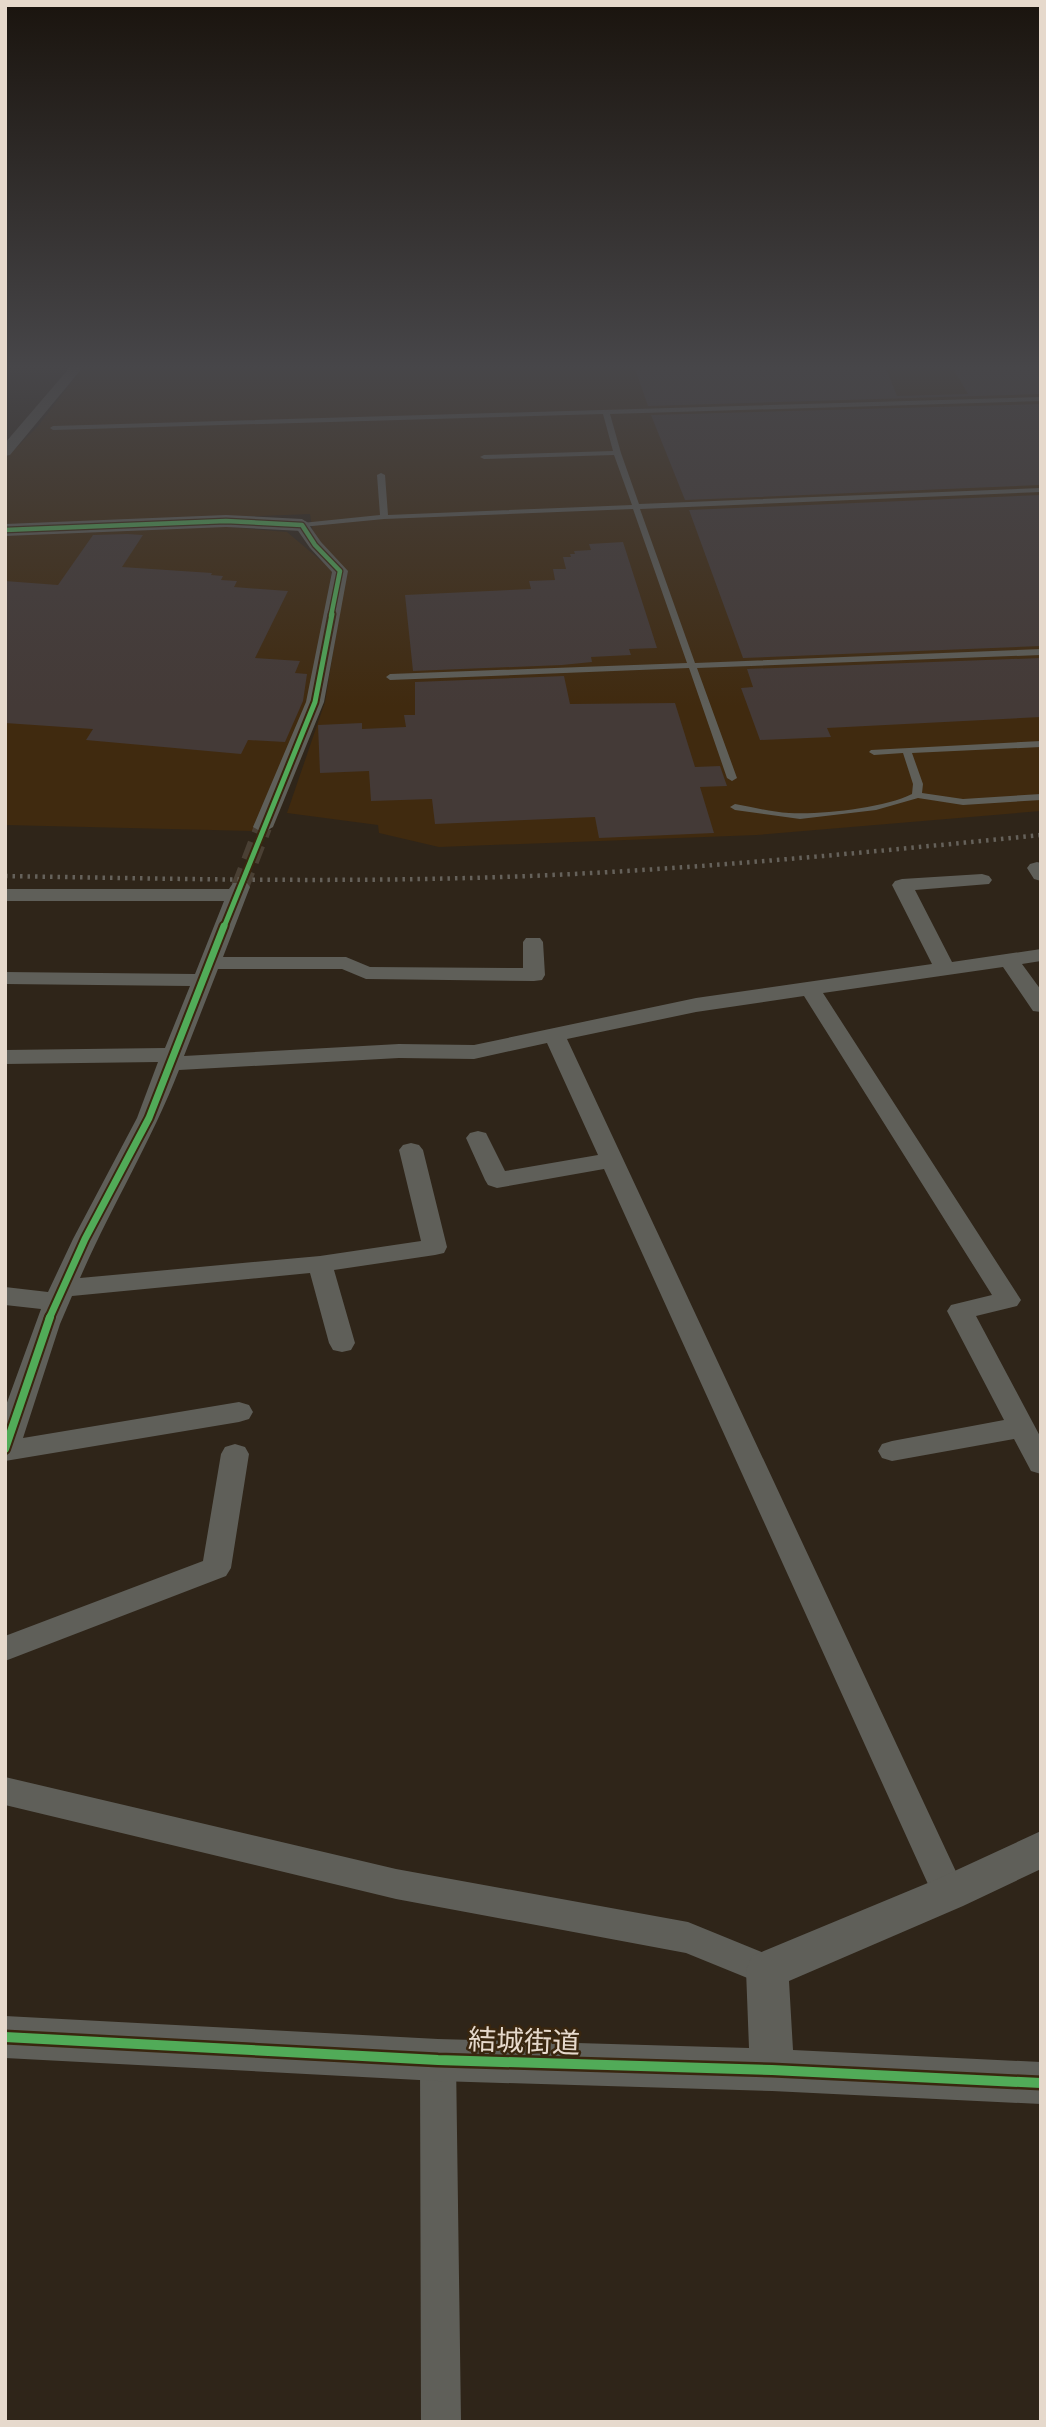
<svg xmlns="http://www.w3.org/2000/svg" width="1046" height="2427" font-family="'Fira Sans','Noto Sans JP',sans-serif">
	<style>
		.built { fill: #402a0f }
		.building { fill: #443a37 }
		.lines { fill: none; stroke-linecap: round; stroke-linejoin: round }
		.minor-tunnel { stroke: #4a4034; stroke-width: 18; stroke-dasharray: 18 10; stroke-linecap: butt }
		.service { fill: #5f5f59; fill-rule: evenodd }
		.minor { fill: #5f5f59; fill-rule: evenodd }
		.tertiary { fill: #5f5f59; fill-rule: evenodd }
		.rail { stroke: #65615a; stroke-width: 4.5; stroke-dasharray: 2.5 5; stroke-linecap: butt }
		.cycleway-far4-casing { stroke: #39260f; stroke-width: 7 }
		.cycleway-far3-casing { stroke: #39260f; stroke-width: 9 }
		.cycleway-far2-casing { stroke: #39260f; stroke-width: 11 }
		.cycleway-far1-casing { stroke: #39260f; stroke-width: 12 }
		.cycleway-casing { stroke: #39260f; stroke-width: 15 }
		.cycleway-far4 { stroke: #51ab58; stroke-width: 4.5 }
		.cycleway-far3 { stroke: #51ab58; stroke-width: 5 }
		.cycleway-far2 { stroke: #51ab58; stroke-width: 7 }
		.cycleway-far1 { stroke: #51ab58; stroke-width: 8 }
		.cycleway { stroke: #51ab58; stroke-width: 10 }
		.labels { text-anchor: middle; stroke-width: 5; stroke-linejoin: round; paint-order: stroke }
		.near-street-label { font-size: 28px; fill: #e6d9cc; stroke: #39260f }
	</style>
	<rect width="100%" height="100%" fill="#2f2519"/>
	<path class="built" d="M84 366H1040L1041 811 757 835 439 847 379 833 378 825 287 813 325 702 346 572 313 534 310 514 5 526V459L38 426Z
		M218 526 287 532 332 570 310 704 253 831 5 825V535Z"/>
	<path class="building" d="M634 366H885L897 396 968 394 952 366H1032L1041 380V394L648 406Z
		M1041 404V485L685 500 651 415Z
		M1041 495V646L743 658 689 510Z
		M127 534 143 535 122 567 212 573 211 575 223 576 221 580 237 581 234 587 288 591 255 658 300 661 295 673 307 674 303 701 285 742 248 740 241 754 86 740 93 729 5 723V581L58 585 93 535Z
		M623 542 657 648 629 649 631 655 591 657 592 662 562 665 413 671 405 595 531 589 529 581 555 580 553 569H566L563 557H571L570 554H575L574 551 591 550 589 544Z
		M1041 658V717L827 728 831 737 760 740 741 688 753 687 747 669Z
		M564 676 570 704 675 703 695 767 720 766 727 786 700 787 714 833 599 838 595 817 435 824 432 799 371 801 369 771 320 773 318 725 362 723V729L406 727 404 715H415V682Z"/>
	<g class="lines">
		<path class="minor-tunnel" d="M240 887 263 827"/>
		<path class="service" d="M1041 397V401L610 414 621 453 639 504 1041 488V492L640 509 695 663 1041 649V655L697 668 737 778 732 781 727 778 689 668 390 680 386 677 390 674 687 663 633 509 384 519 302 527 298 525 302 523 380 515 377 475 381 473 385 475 388 515 632 505 614 455 484 459 480 457 484 455 613 451 603 414 53 430 50 428 53 426Z
			M1041 741V747L912 753 923 784 922 793 963 799 1041 794V800L963 805 918 798 876 810 800 819 735 810 730 807 735 804C753 807 771 812 789 813 821 815 884 808 912 794L913 784 903 753 874 755 869 752 871 750Z"/>
		<path class="minor" d="M71 366H84L10 455 5 456V443Z
			M302 520 307 522 321 542 348 571 324 702 273 827 263 833 253 827 306 702 332 572 310 548 294 525Z
			M1037 862 1041 863V881L1034 879 1027 868 1030 864Z
			M982 874 989 876 992 880 989 884 915 890 952 962 1041 949V961L1022 964 1041 990V1012L1033 1011 1003 967 823 993 1021 1300 1017 1306 976 1316 1041 1438V1474L1031 1471 1014 1439 892 1461 882 1458 878 1451 882 1444 892 1441 1004 1420 947 1311 951 1305 992 1295 804 996 696 1012 567 1039 966 1893 961 1904 949 1908 937 1904 604 1169 497 1188 488 1185 485 1180 466 1138 470 1133 478 1131 486 1133 505 1171 598 1155 547 1043 474 1059 399 1058 179 1070C151 1142 111 1207 80 1278L320 1256 421 1241 399 1150 403 1145 411 1143 419 1145 423 1150 447 1247 444 1253 435 1255 334 1270 355 1343 351 1350 342 1352 333 1350 329 1343 310 1273 72 1296 60 1324 23 1438 239 1402 249 1405 253 1412 249 1419 239 1422 5 1461V1408L41 1309 5 1305V1287L48 1292 73 1239 137 1118 158 1062 5 1064V1050L165 1048 190 986 5 984V972L195 974 224 901H5V889H229L233 883H247L250 887 223 957H346L370 967 523 968V942L526 938H540L543 942 545 975 542 980 534 981 366 979 342 969H218L184 1056 399 1044 474 1045 696 998 932 964 892 885 895 881 902 879Z
			M235 1444 245 1447 249 1454 231 1568 226 1576 5 1661V1636L203 1561 221 1454 225 1447Z
			M5 1777 396 1869 688 1922 779 1959 784 1970 779 1981 767 1986 686 1953 396 1899 5 1805Z
			M438 2043 451 2048 456 2060 461 2422H421L420 2060 425 2048Z"/>
		<path class="tertiary" d="M226 515 302 519 311 525 302 531 226 527 5 536V524Z
			M1041 1831V1869L963 1906 789 1981 793 2050 1041 2062V2104L772 2091 438 2081 5 2058V2016L438 2039 749 2048 746 1970 752 1956 935 1880Z"/>
		<path class="rail" d="M5 876C180 879 354 883 529 876 700 869 871 852 1041 835"/>
		<defs>
			<path id="cycleway-far4" d="M5 530 226 521 302 525 315 545 340 571 331 616"/>
			<path id="cycleway-far3" d="M224 927 315 702 332 614"/>
			<path id="cycleway-far2" d="M49 1319 85 1239 149 1118 224 926"/>
			<path id="cycleway-far1" d="M5 1449 50 1317"/>
			<path id="cycleway" d="M5 2037 438 2060 772 2070 1041 2083"/>
		</defs>
		<use href="#cycleway-far4" class="cycleway-far4-casing"/>
		<use href="#cycleway-far3" class="cycleway-far3-casing"/>
		<use href="#cycleway-far2" class="cycleway-far2-casing"/>
		<use href="#cycleway-far1" class="cycleway-far1-casing"/>
		<use href="#cycleway" class="cycleway-casing"/>
		<use href="#cycleway-far4" class="cycleway-far4"/>
		<use href="#cycleway-far3" class="cycleway-far3"/>
		<use href="#cycleway-far2" class="cycleway-far2"/>
		<use href="#cycleway-far1" class="cycleway-far1"/>
		<use href="#cycleway" class="cycleway"/>
	</g>
	<linearGradient id="sky" x2="0" y2="1"><stop stop-color="#1a140e"/><stop offset="0.52" stop-color="#474649"/><stop offset="1" stop-color="#474649" stop-opacity="0"/></linearGradient>
	<rect width="1046" height="706" fill="url(#sky)"/>
	<g class="labels">
		<g class="near-street-label">
			<text transform="translate(524 2041) rotate(2)" y="10">結城街道</text>
		</g>
	</g>
	<rect width="1046" height="2427" fill="none" stroke="#e6d9cc" stroke-width="14"/>
</svg>
